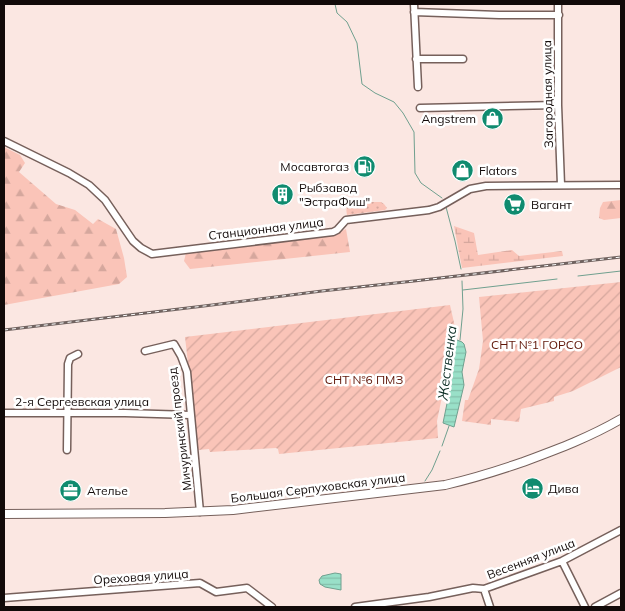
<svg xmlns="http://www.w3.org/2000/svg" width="625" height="611" font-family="Mulish,sans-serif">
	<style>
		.grass { fill: url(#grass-dots) }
		.forest { fill: url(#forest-firs) }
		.wetland { fill: url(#wetland-marsh) }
		.garden { fill: url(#garden-furrows) }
		.water { fill: url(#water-rules); stroke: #70a08f }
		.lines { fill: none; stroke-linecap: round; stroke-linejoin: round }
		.stream { stroke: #70a08f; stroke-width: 1 }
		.minor-casing { stroke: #76605b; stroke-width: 9 }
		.major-casing { stroke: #76605b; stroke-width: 10 }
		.minor { stroke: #fff; stroke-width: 6 }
		.major { stroke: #fff; stroke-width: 8 }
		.rail-casing { stroke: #706360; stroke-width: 3 }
		.rail { stroke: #fff; stroke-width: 1; stroke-dasharray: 4; stroke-linecap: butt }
		.labels { text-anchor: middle; stroke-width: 5; stroke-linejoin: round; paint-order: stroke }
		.street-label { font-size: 12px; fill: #120a09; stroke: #fff }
		.poi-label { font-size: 12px; fill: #120a09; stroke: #fff; text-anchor: start }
		.park-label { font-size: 12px; fill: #5f1507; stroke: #fff }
		.water-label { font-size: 14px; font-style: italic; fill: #103128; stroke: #fff }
	</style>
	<defs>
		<pattern id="grass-dots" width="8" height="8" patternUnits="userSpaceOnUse" patternTransform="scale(1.25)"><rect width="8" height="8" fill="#fac4b8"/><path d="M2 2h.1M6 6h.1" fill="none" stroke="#d5a79d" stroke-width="1.8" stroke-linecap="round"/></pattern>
		<pattern id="forest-firs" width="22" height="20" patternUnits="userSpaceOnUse" patternTransform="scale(1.25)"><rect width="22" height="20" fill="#fac4b8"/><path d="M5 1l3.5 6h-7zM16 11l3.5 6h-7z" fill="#d5a79d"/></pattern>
		<pattern id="wetland-marsh" width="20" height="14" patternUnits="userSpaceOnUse" patternTransform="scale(1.25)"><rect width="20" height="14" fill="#fac4b8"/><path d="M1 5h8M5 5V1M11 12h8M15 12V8" fill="none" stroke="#d5a79d"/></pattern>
		<pattern id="garden-furrows" width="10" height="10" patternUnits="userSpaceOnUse" patternTransform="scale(1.25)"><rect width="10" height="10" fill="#fac4b8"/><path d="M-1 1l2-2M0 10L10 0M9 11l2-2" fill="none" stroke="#d5a79d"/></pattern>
		<pattern id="water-rules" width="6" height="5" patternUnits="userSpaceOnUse" patternTransform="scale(1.25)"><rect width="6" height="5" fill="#99e0c8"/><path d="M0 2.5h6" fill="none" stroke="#83bfaa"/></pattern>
	</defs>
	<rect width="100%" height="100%" fill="#fbe7e2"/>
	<path class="grass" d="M350 202H381L384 204 387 208 385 210 347 215C346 210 346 206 350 202Z"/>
	<path class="forest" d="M4 147 20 155 25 163 19 172 56 204 75 210 93 224 98 219 116 229 124 258 127 277 119 284 4 305Z
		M621 200V218L604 220 599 218 600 208 603 202Z
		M346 229 350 252 190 269 184 261 186 253 301 239 335 234Z"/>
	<path class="wetland" d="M454 226 474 233 478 255 512 250 519 256 562 251 563 256 462 268Z"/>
	<path class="garden" d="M621 282V367L573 391 554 397V401L521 409 519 422 491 419V425L462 421 465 400H468L479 369 483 341 479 297Z
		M450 305 457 336 454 339 437 421 438 438 279 454 278 449 276 448 210 452 209 449 198 450 185 337Z"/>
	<path class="water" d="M457 340 462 342 464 344 466 352 462 372 464 385 454 427 443 423 451 384V369L454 351V342Z
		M335 573 341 574V590L325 587 320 584 319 580 322 576Z"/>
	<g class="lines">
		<path class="stream" d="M335 4 337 13 347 22 357 43 362 84 375 93 394 102 403 113 414 132 415 173 421 183 442 198
			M446 207 455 241 461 269
			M578 276 621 271
			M463 290 557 279
			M460 340 463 309 462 281
			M442 446 449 426
			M425 481 432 470 440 451"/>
		<defs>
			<path id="minor" d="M414 4 418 87
				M558 4V105L561 185
				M414 12 499 15H559
				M416 59H463
				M420 108 558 105
				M4 141 69 173 89 185 105 200 133 241 141 248 152 254 333 232 337 230 346 220 429 210 439 207 470 189 486 186 621 185
				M145 351 174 344 181 356 187 372 200 512
				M4 413H125L190 415
				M67 450 68 364 70 358 78 354
				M562 561 585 607
				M484 589 490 607
				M4 598 200 583 216 592 247 588 272 607
				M355 607 429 597 473 588 484 589 562 561 621 530
				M595 607 621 593"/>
			<path id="major" d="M4 514 165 513 233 510 445 485C471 479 497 471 523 462 558 449 588 438 621 419"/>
		</defs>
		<use href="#minor" class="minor-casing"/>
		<use href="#major" class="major-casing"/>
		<use href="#minor" class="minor"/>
		<use href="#major" class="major"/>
		<defs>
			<path id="rail" d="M4 330 204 306 322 291 414 281 621 257"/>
		</defs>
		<use href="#rail" class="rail-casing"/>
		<use href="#rail" class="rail"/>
	</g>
	<defs>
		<symbol id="shop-disc" viewBox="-11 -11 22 22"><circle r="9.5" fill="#0f8b6f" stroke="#fff"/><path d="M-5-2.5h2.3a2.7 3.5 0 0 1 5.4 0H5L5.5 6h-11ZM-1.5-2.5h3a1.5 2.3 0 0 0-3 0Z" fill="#fff"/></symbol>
		<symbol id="fuel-disc" viewBox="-11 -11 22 22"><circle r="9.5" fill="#0f8b6f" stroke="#fff"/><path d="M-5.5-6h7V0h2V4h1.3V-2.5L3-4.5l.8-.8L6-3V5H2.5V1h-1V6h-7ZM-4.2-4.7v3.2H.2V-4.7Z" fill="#fff"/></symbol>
		<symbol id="building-disc" viewBox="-11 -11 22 22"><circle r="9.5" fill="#0f8b6f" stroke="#fff"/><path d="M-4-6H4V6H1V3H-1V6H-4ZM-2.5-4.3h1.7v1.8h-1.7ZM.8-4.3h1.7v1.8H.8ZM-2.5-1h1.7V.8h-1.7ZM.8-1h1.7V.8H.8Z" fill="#fff"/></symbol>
		<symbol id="supermarket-disc" viewBox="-11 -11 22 22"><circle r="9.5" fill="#0f8b6f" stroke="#fff"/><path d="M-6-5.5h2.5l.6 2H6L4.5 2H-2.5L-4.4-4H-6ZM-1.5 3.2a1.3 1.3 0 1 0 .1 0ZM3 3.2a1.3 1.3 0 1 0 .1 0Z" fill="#fff"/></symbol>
		<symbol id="hotel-disc" viewBox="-11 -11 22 22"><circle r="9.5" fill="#0f8b6f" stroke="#fff"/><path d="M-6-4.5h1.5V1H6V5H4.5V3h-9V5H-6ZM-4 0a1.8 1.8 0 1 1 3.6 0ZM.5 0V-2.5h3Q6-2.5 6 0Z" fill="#fff"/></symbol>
		<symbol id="office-disc" viewBox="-11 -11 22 22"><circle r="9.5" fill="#0f8b6f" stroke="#fff"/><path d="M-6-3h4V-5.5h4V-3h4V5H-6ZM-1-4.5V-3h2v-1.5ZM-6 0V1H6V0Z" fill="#fff"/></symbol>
	</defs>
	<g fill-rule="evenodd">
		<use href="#shop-disc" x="480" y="106" width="25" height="25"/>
		<use href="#fuel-disc" x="352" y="154" width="25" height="25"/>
		<use href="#shop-disc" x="450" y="158" width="25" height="25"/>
		<use href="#building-disc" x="270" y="182" width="25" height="25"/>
		<use href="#supermarket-disc" x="502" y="192" width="25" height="25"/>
		<use href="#hotel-disc" x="520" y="476" width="25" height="25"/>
		<use href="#office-disc" x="58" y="478" width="25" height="25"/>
	</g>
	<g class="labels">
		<g class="street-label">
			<text transform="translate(548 94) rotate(-91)" y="4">Загородная улица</text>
			<text transform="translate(266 229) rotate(-7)" y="4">Станционная улица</text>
			<text x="82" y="406">2-я Сергеевская улица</text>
			<text transform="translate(180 429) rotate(-97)" y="4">Мичуринский проезд</text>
			<text transform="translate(318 488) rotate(-7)" y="4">Большая Серпуховская улица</text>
			<text transform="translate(531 559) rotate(-21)" y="4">Весенняя улица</text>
			<text transform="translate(141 577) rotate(-4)" y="4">Ореховая улица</text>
		</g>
		<g class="poi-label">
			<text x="476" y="123" text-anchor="end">Angstrem</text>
			<text x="349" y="171" text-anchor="end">Мосавтогаз</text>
			<text x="479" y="175">Flators</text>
			<text x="299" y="192">Рыбзавод<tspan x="299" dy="14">"ЭстраФиш"</tspan></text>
			<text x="531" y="209">Вагант</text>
			<text x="548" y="493">Дива</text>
			<text x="87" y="495">Ателье</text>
		</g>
		<g class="park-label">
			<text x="537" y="349">СНТ №1 ГОРСО</text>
			<text x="364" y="384">СНТ №6 ПМЗ</text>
		</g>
		<g class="water-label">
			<text transform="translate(447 363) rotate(-83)" y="5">Жественка</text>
		</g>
	</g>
	<rect width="625" height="611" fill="none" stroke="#120a09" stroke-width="10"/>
</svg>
